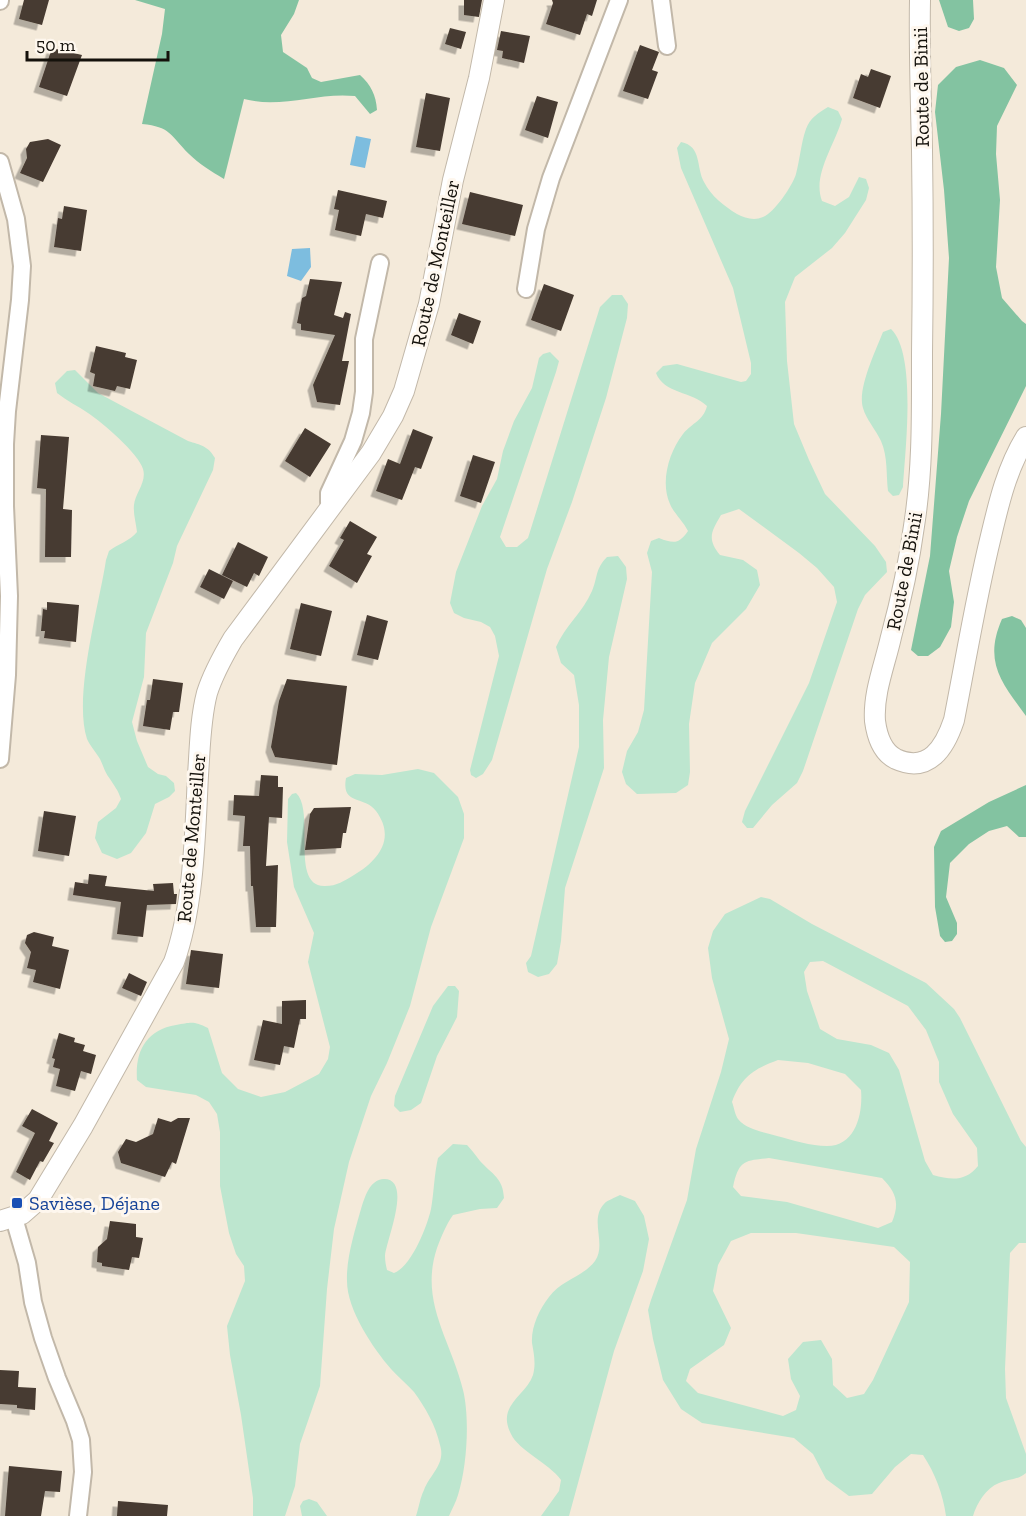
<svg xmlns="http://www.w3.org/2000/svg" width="1026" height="1516" font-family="'Zilla Slab',serif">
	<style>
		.green { fill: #bde6cf; fill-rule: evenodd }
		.forest { fill: #83c3a1 }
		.water { fill: #7dbddf }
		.building { fill: #473b31; filter: url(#shadow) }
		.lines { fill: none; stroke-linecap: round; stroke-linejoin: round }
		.minor-casing { stroke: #c2b8a9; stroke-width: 20 }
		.tertiary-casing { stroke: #c2b8a9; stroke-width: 22 }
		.minor { stroke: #fff; stroke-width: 16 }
		.tertiary { stroke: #fff; stroke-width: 20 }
		.transit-dot { fill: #1a4fb4; stroke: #fef7ee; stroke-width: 2 }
		.labels { text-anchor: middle; stroke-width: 6; stroke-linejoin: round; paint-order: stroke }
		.street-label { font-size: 20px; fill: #14110b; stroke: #fef7ee }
		.transit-label { font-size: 20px; fill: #164399; stroke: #fef7ee; text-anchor: start }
	</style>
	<defs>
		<filter id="shadow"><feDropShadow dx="-5.5" dy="5.5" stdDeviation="0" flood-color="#0004"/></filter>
	</defs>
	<rect width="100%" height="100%" fill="#f4eada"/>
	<path class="green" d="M828 107 838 111 842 119C835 145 812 175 822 201L835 206 849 197 859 177 866 179 869 188 866 200 845 233 832 248 795 277 785 302 787 361 794 424 809 460 825 494 875 546 886 562 887 572 865 595 858 609 803 771 797 783 772 805 753 828H747L742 822 745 811 809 683 837 602 834 587 817 568 799 553 739 509 721 515C711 532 707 539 720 555L743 560 757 570 760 585 746 609 712 643 695 683 689 724 690 772 688 785 676 793 637 794 626 784 622 772 627 751 638 732 644 710 652 572 647 553 651 541 659 538C674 544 679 544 688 531 683 521 673 512 670 504 660 482 669 452 683 434 693 422 703 421 707 406 692 391 664 394 656 373L663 366 677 364 741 382 746 381 751 374V363L733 288 681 168 677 148 681 142C702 146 696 167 704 182 711 196 724 206 737 214 745 218 754 221 763 217 774 213 793 185 796 174 800 159 801 143 806 129 810 118 818 113 828 107Z
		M612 295H622L628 304 627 318 606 398 572 502 547 569 492 760 483 774 476 778 471 775 470 770 499 656 495 636 490 627 481 622 464 618 454 613 450 603 456 572 482 506 497 479 503 451 514 421 532 388 539 358 543 354 550 352 559 361 556 372 500 537 506 547H517L528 538 600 307Z
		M891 329C917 354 905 451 903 487L899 495 893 496 888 491C886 474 888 457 881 441 876 430 866 419 863 408 857 389 876 350 883 332Z
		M75 370 98 393 188 441C201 445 208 446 215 458L213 470 177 546 173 563 146 633 144 677 132 722 137 741 148 767 158 774 166 776 174 783 175 791 169 797 155 804 146 833 131 853 117 859 102 853 95 838 98 822 116 808 121 799C118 790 115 787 110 779 105 773 103 765 100 759 96 752 90 746 87 739 73 696 99 606 106 560L109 551C118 544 130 541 137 532 136 523 133 513 134 505 135 493 147 482 143 469 139 454 102 422 88 413 78 406 67 401 57 393L55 383 67 371Z
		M618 556 626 567 627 579 609 657 603 720 604 768 565 888 561 941 557 964 549 974 538 977 528 972 526 963 531 956 579 747V705L574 675 561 663 556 647C565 626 583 612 592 591 598 577 595 569 607 557Z
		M418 769 434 773 458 797 464 814V838L431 927 410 1006 387 1063 371 1096 349 1162 334 1229 327 1289 320 1386 300 1444 295 1486 285 1516H253V1498L241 1415 230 1355 227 1326 245 1281 244 1266 236 1254 229 1233 220 1186V1132L217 1114 209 1102 196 1095 146 1087 137 1080C135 1051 146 1030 176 1025 192 1022 194 1021 208 1028L222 1073 238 1089 261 1097 285 1092 319 1074 328 1059 330 1047 308 962 314 933 294 887 287 842 288 799 292 794 296 793C316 811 289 887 325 886 337 886 344 881 354 875 379 860 396 838 376 811 364 795 341 806 346 778L355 774 382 775Z
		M761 897 770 899 812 924 926 983 954 1009 960 1018 1021 1141 1026 1147V1243H1019L1010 1253 1005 1369 1006 1398 1026 1454V1473C1018 1480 1008 1479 999 1483 986 1488 977 1503 973 1516H946C943 1494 935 1473 923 1455L911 1454 895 1467 872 1494 849 1496 826 1479 813 1454 794 1438 702 1423 681 1409 663 1380 653 1339 648 1310 651 1300 687 1200 696 1149 721 1072 729 1039 712 978 708 948 713 931 725 914ZM823 961 908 1006 926 1030 939 1062V1082L953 1114 977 1148 978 1166C965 1182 951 1180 933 1175L925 1161 899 1070 889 1053 871 1045 837 1039 820 1029 807 991 804 972 810 962ZM778 1060 808 1063 845 1074 861 1090C863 1113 856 1146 827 1146 811 1146 792 1140 777 1136 764 1132 747 1130 738 1119 735 1115 734 1107 732 1102 741 1077 754 1069 778 1060ZM769 1158 882 1178C896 1192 900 1203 892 1222L878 1228 787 1202 741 1196 733 1187C739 1160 744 1161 769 1158ZM751 1233H796L894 1247 910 1262 909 1302 873 1380 864 1394 847 1398 833 1385 832 1359 821 1340 803 1342 788 1359 791 1379 800 1396 796 1410 783 1416 698 1393 686 1381 690 1369 724 1345 731 1328 713 1291 718 1265 731 1241Z
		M448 986H455L459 991 457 1017 437 1056 421 1103 411 1110 400 1112 394 1106 395 1096 433 1006Z
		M453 1144 467 1145C472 1150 476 1156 480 1161 493 1175 503 1178 504 1198L497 1208 480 1209 453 1215C446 1225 442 1235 437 1248 419 1302 451 1340 463 1390 470 1418 467 1467 458 1495 456 1502 452 1509 449 1516H416C419 1507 420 1498 424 1490 430 1474 446 1464 440 1445 436 1426 425 1407 414 1392 407 1384 398 1377 391 1369 373 1348 347 1310 347 1281 346 1259 355 1230 361 1209 365 1197 369 1180 384 1179 413 1179 386 1241 385 1256 385 1261 386 1266 387 1270L394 1273C411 1267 427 1227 431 1209 434 1193 434 1175 438 1158Z
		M620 1195 635 1201 644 1216 649 1239 643 1271 614 1351 569 1516H541L559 1491 561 1480C549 1463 519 1451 511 1434 496 1405 526 1396 533 1375 536 1364 534 1354 532 1343 531 1327 539 1310 549 1297 561 1280 583 1277 595 1261 607 1244 589 1220 604 1204 607 1200 615 1198 620 1195Z
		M309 1499 317 1502 327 1516H302L300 1506 303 1501Z"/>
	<path class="forest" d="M135 0H299L294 14 281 35 283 52 307 68 312 78 321 82 360 75C371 85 376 95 377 110L370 114 355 96C317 92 282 109 244 99L224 179C211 171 199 164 189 154 169 134 171 127 142 124L162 34 165 9Z
		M939 0H973L974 19 969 28 959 31 948 27Z
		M980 60 1004 68 1017 85 997 126 996 154 1000 200 996 267 1002 298 1022 321 1026 324V386L969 501 957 537 949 571 954 602 951 627 940 647 928 656H918L911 650 930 556 941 414 949 258 944 190 935 112 938 85 956 67Z
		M1012 616 1021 620 1026 628V716C1002 683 983 662 1002 619Z
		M1026 785V837H1019L1007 826 989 831 969 844 950 863 946 897 957 923V934L952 941 945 942 940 936 935 907 934 847 941 831 989 802Z"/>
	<path class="water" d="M356 136 371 139 365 168 350 165Z
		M310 248 311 267 301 281 287 276 292 249Z"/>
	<path class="building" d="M24 0H49L42 25 19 19Z
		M464 0H482L479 17 464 15Z
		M552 0H597L592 16 587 14 580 35 546 24 553 3Z
		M450 28 466 32 461 49 445 44Z
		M501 31 530 36 524 63 502 58 503 51 497 50Z
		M640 45 659 52 652 70 658 72 648 99 623 91Z
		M52 48 82 55 67 96 39 87Z
		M871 69 891 76 880 108 853 98 861 74 868 77Z
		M426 93 450 98 440 151 416 147Z
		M537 96 558 102 548 138 525 130Z
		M48 139 61 145 43 182 20 173 27 158 26 149 30 142Z
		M338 190 387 201 383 218 366 214 361 236 335 230 339 210 334 209Z
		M470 192 523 205 515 236 462 224Z
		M64 206 87 210 81 251 54 247 58 218 62 219Z
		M310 279 342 282 334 315 343 318 345 312 351 314 342 361H349L340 405 317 402 313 385 335 335 301 330V324L297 323 302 298 306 296Z
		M544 284 574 295 561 331 531 320Z
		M459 313 481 321 473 344 451 335Z
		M96 346 126 353 125 357 137 360 130 389 117 386 115 391 93 386 95 374 90 372Z
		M305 428 331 444 310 477 285 461Z
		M413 429 433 437 421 469 415 467 402 500 376 491 388 459 400 464Z
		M41 435 69 437 63 509 72 510 71 557H45L46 489 37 488Z
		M473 455 495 462 481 503 460 496Z
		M350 521 377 537 367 554 372 556 357 583 329 566 344 540 340 538Z
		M238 542 268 557 259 576 254 573 247 587 222 575Z
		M209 569 233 581 224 599 200 587Z
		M47 602 79 605 76 642 44 638 45 631H41L43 609 47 610Z
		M301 603 332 611 321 656 290 649Z
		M367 615 388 621 378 660 357 655Z
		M153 679 183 683 179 712H173L170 730 143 726 147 700H150Z
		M287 679 347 686 337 765 275 757 271 747 279 701Z
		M261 775 278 776V787H283L282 818 269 817 266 866 278 865 276 927H256L253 886H251L250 846H243L245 816 233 815 234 795 259 796Z
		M351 807 346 833H343L341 848 305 850 310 814 314 808Z
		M44 811 76 816 69 856 38 851Z
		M89 874 107 876 105 886 154 891 153 884 173 883 174 894H177L176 904 147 905 143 937 117 934 121 902 73 895 75 882 88 884Z
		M34 932 54 937 52 946 69 950 60 989 33 982 36 970 27 968 31 952 25 943 27 935Z
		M191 950 223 954 219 988 186 984Z
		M129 973 147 982 141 996 122 988Z
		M306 1000V1019H300L294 1048 284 1046 280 1065 254 1060 263 1020 282 1024V1001Z
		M59 1033 75 1038 74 1042 85 1045 83 1051 96 1055 91 1074 81 1071 75 1091 56 1086 60 1069 53 1067 55 1059 52 1058Z
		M32 1109 58 1123 49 1141 54 1143 43 1162 40 1161 30 1180 16 1172 35 1133 22 1126Z
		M158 1118 171 1122 178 1118H190L176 1164 172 1162 165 1177 121 1163 118 1152 126 1139 136 1142 153 1134Z
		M110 1221 136 1224V1237L143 1238 139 1258 132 1257 129 1270 102 1266V1263L97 1262 98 1247 107 1239Z
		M0 1370 19 1371 18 1387 36 1388 35 1410 17 1408V1405L0 1404Z
		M9 1466 62 1471 60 1492 45 1491 41 1516H5Z
		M118 1501 168 1505 167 1516H117Z"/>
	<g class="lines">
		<defs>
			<path id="minor" d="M661 0 667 46
				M0 1V0
				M0 162 16 219 22 266 20 300 7 411 5 444V506L9 596 7 675 0 759
				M526 289 536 229 551 178 619 0
				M331 506 329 502V493L353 441 361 413 364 392V339L380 263
				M14 1218 27 1263 33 1302 43 1338 57 1378 75 1421 81 1440 83 1472 78 1516"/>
			<path id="tertiary" d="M920 0C919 50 921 100 922 150 923 218 923 286 922 354 922 411 923 469 914 526 909 563 901 600 891 637 885 664 873 693 875 721 877 736 882 752 896 759 929 774 945 747 954 720 966 659 976 597 991 536 999 502 1007 468 1026 437
				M0 1221 22 1214 38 1200 83 1126 174 962C194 906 195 835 198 775 200 748 200 720 207 693 213 674 223 656 233 639L371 453 393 416 404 391 429 304 453 180 479 78 494 0"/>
		</defs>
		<use href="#minor" class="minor-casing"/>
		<use href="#tertiary" class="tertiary-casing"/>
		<use href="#minor" class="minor"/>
		<use href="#tertiary" class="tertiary"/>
	</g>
	<rect class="transit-dot" x="11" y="1197" width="12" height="12" rx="3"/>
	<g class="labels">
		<g class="street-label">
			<text transform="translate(921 87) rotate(-91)" y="7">Route de Binii</text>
			<text transform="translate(435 263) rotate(-78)" y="7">Route de Monteiller</text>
			<text transform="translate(904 571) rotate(-79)" y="7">Route de Binii</text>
			<text transform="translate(191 838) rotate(-85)" y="7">Route de Monteiller</text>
		</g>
		<g class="transit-label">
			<text x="29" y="1210">Savièse, Déjane</text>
		</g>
	</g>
	<path d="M27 51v9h141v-9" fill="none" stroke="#14110b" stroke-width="3"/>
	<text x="36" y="51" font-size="18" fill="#14110b" stroke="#fef7ee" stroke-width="4.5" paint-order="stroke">50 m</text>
</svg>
